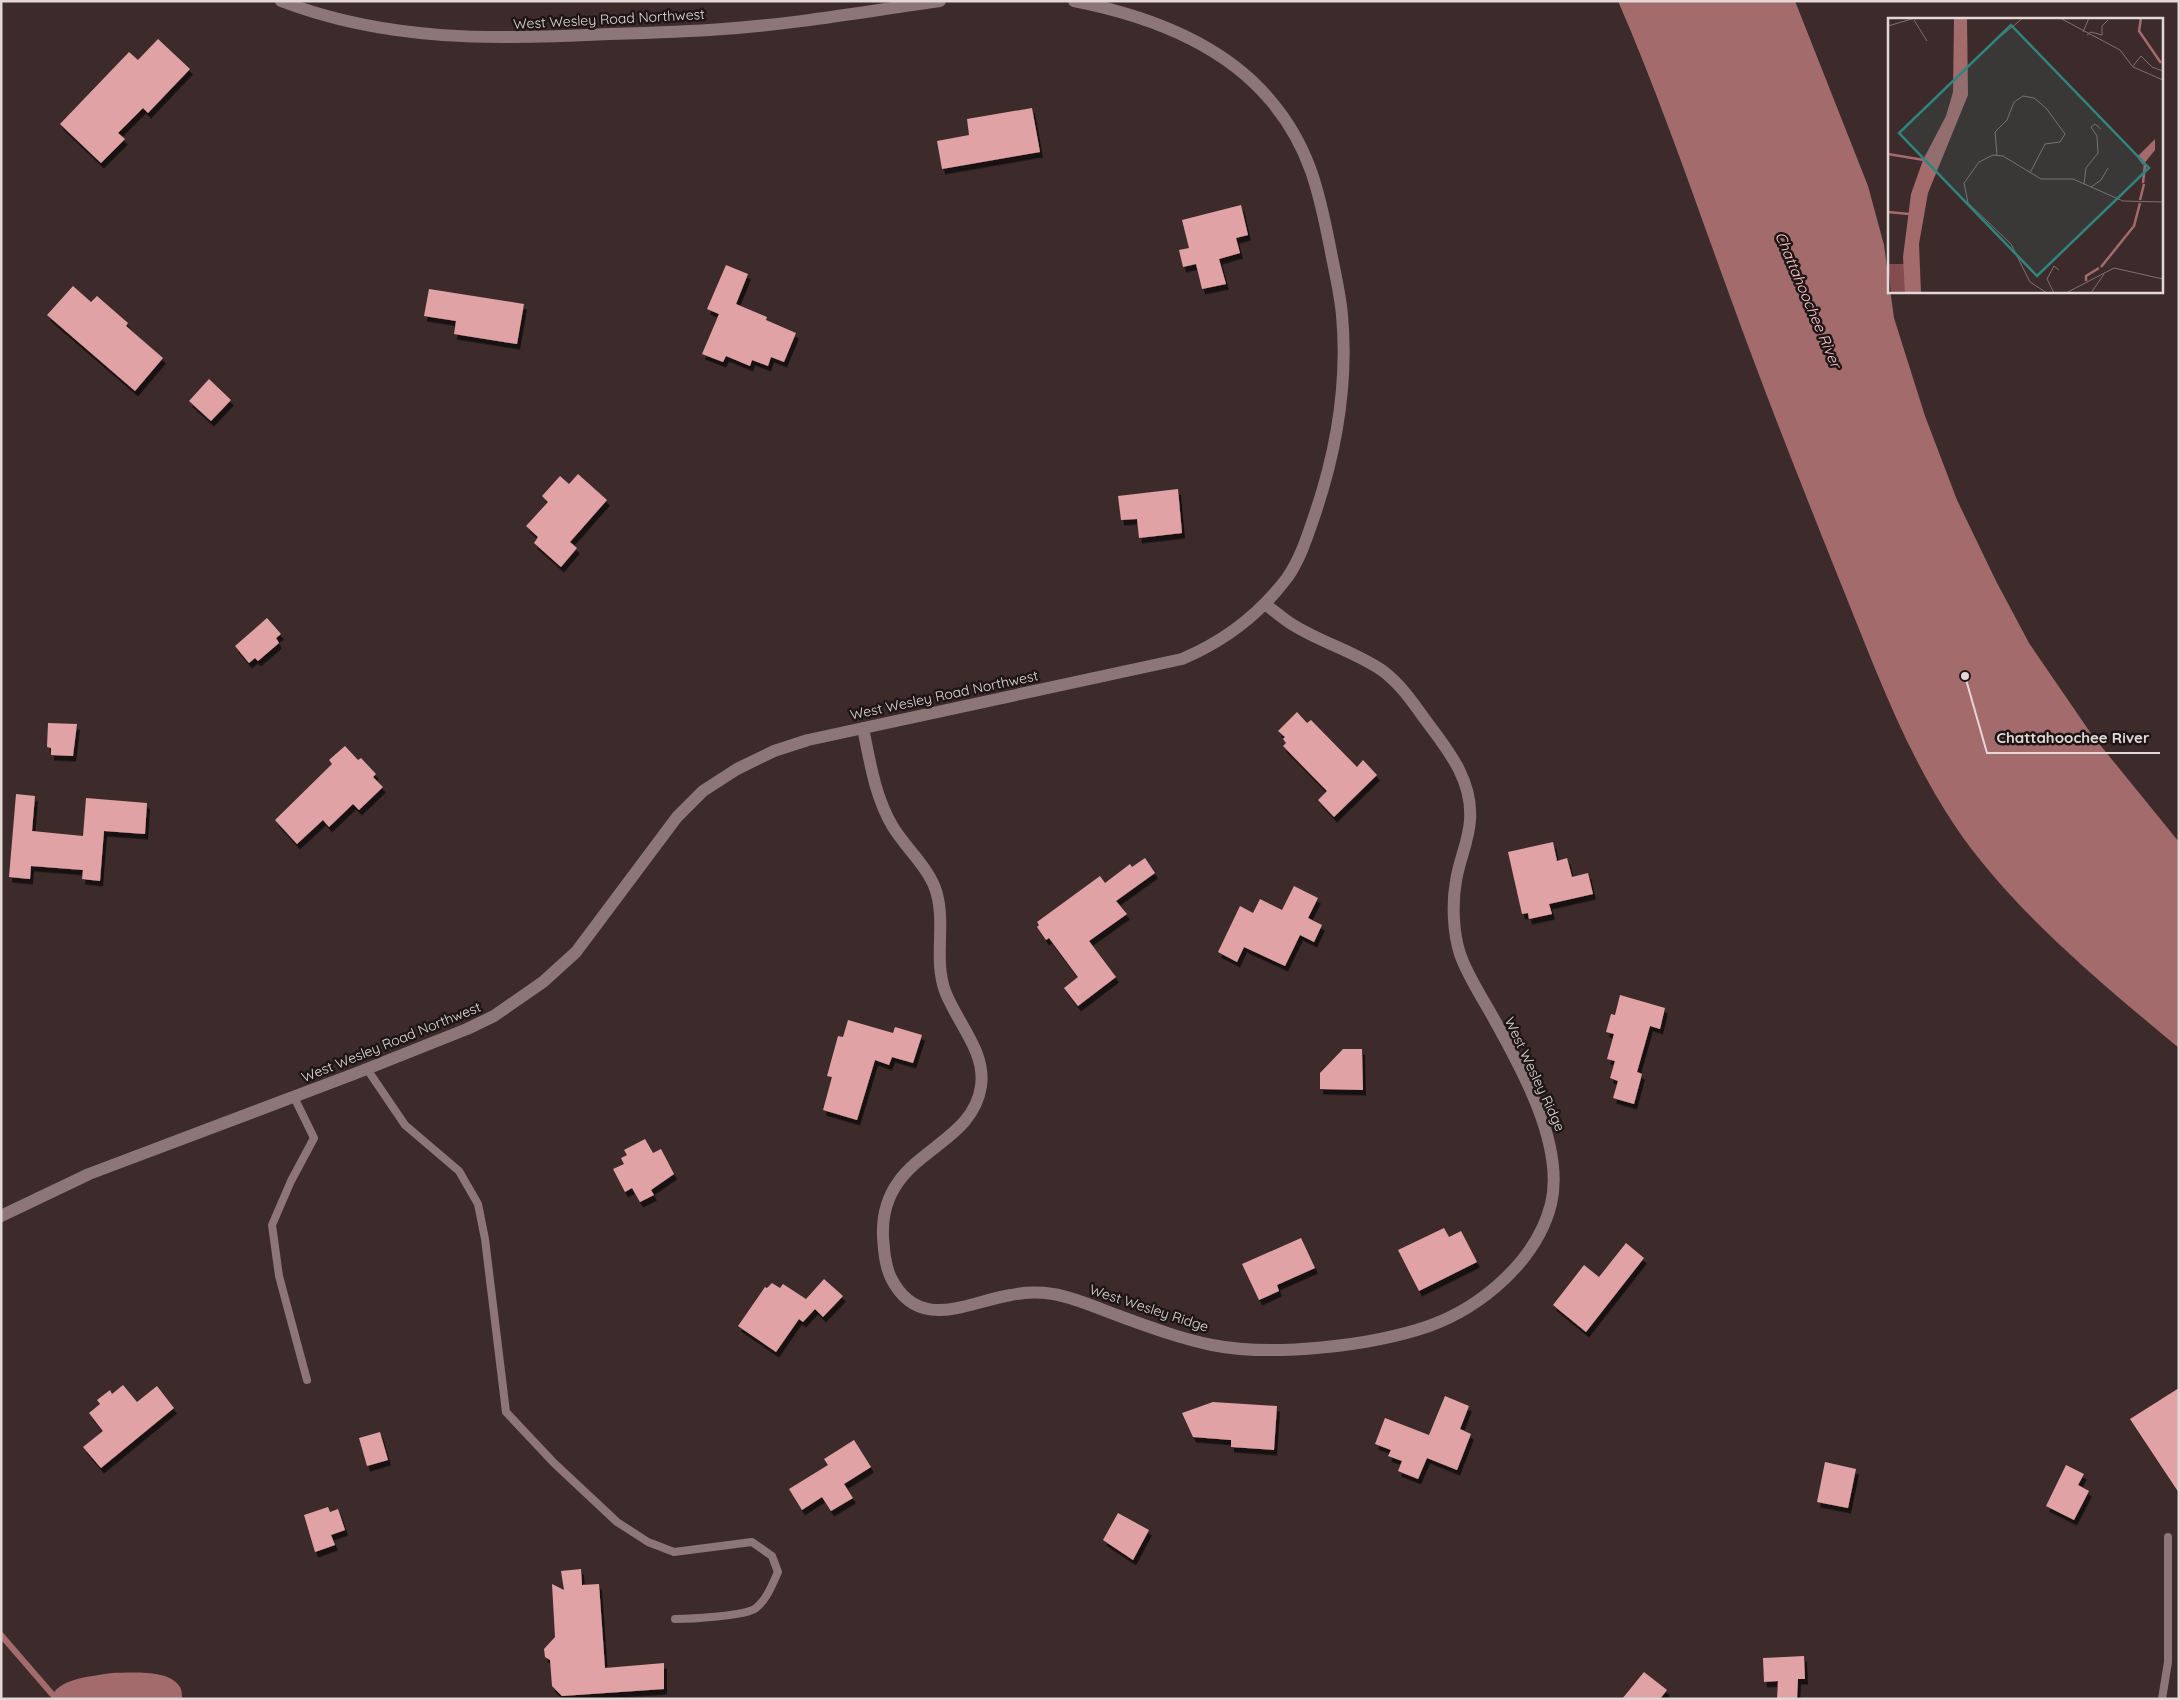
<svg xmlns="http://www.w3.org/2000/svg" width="2180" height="1700" font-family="Quicksand,sans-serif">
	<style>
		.water { fill: #a46b6c }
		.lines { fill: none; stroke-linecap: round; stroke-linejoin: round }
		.stream { stroke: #a46b6c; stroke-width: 6 }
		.building { fill: #e0a2a4; filter: url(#shadow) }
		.lane { stroke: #8d7677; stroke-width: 8 }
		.street { stroke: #8d7677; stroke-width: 12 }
		.labels { text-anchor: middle; stroke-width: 5; stroke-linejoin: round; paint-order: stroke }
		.street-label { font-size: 14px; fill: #e4d7d7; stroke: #1e1616 }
		.water-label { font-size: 15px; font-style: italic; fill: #fec8c9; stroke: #1e1616 }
		.inset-river { fill: none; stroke: #a46b6c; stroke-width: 2.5 }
		.inset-road { fill: none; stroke: #807070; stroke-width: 1 }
		.view { fill: #2f857e; fill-opacity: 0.15; stroke: #2f857e; stroke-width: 2.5 }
		.inset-edge { fill: none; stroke: #e4d7d7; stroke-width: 2.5 }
		.leader { fill: none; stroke: #e4d7d7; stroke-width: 2 }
		.callout-dot { fill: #e4d7d7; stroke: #1e1616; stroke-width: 2 }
		.callout-label { font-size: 15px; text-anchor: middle; font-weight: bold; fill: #e4d7d7; stroke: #1e1616; stroke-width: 5; stroke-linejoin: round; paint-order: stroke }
	</style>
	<defs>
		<filter id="shadow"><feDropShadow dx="3" dy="5.5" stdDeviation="0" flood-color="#0009"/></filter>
	</defs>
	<rect width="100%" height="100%" fill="#3d2b2b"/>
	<path class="water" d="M1618 1H1795L1868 186 1884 245 1894 318 1925 416 1957 500 1996 581 2029 643 2092 735 2179 842V1048C2102 984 2011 909 1955 826 1903 748 1872 660 1837 574 1801 484 1765 393 1732 302 1695 201 1661 100 1618 1Z
		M112 1673C130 1673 169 1669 180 1687 182 1690 182 1696 182 1699H51C56 1678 94 1676 112 1673Z"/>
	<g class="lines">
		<path class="stream" d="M1 1635 52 1694"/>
	</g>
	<path class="building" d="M158 39 190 69 148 113 143 108 118 133 125 139 101 163 60 124 129 52 138 60Z
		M1032 108 1040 152 942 169 937 141 969 135 967 119Z
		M1241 205 1248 235 1236 238 1240 253 1219 259 1226 284 1202 289 1196 264 1183 267 1179 250 1189 248 1182 220Z
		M726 265 748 274 736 304 767 317 766 320 796 333 784 362 771 357 768 366 752 360 750 366 726 356 723 362 702 354 719 314 707 309Z
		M73 286 91 302 97 296 128 323 126 326 163 358 135 391 47 315Z
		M429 289 524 304 517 344 454 334 456 321 424 316Z
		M209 379 231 400 211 421 189 401Z
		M578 474 607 500 570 542 577 548 561 567 534 543 538 537 526 526 548 502 542 496 560 476 569 484Z
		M1178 489 1182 533 1139 538 1137 519 1121 520 1118 496Z
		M267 618 281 634 276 638 279 643 258 661 255 658 249 663 235 646Z
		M1297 712 1307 723 1311 720 1357 767 1363 760 1377 775 1334 817 1318 800 1327 791 1283 746 1286 743 1283 739 1285 737 1278 731Z
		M48 723 77 724 73 756 51 755V748L47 747Z
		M345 746 358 760 361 758 376 774 373 777 383 787 359 810 353 804 329 827 323 820 297 844 275 820 332 764 329 760Z
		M16 794 35 796 32 831 83 836 86 798 147 803 145 834 104 831 100 881 82 879 83 870 31 866 30 879 9 877Z
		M1553 842 1557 861 1567 858 1572 877 1588 873 1593 894 1549 904 1552 914 1529 919 1528 913 1522 914 1508 852Z
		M1145 858 1155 873 1116 901 1127 914 1089 941 1116 977 1078 1006 1064 988 1078 977 1049 938 1046 940 1037 927 1039 925 1037 922 1100 876 1105 883 1130 864 1132 867Z
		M1294 886 1318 898 1308 918 1322 925 1314 942 1300 935 1285 966 1244 947 1237 962 1218 952 1240 906 1253 913 1260 899 1282 910Z
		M1620 995 1665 1008 1660 1029 1650 1026 1637 1072 1642 1074 1634 1104 1613 1098 1618 1081 1610 1078 1615 1061 1607 1059 1614 1034 1606 1032 1611 1014 1615 1015Z
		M848 1020 893 1033 895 1027 922 1035 913 1063 892 1057 889 1065 875 1060 857 1120 823 1110 832 1077 827 1076 838 1036 843 1037Z
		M1343 1049H1362L1363 1090 1320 1089V1073Z
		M645 1139 653 1153 661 1149 674 1174 651 1190 654 1195 640 1202 632 1188 625 1192 613 1169 624 1164 621 1158 627 1155 624 1150Z
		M1444 1228 1449 1237 1461 1231 1477 1262 1419 1291 1398 1250Z
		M1301 1238 1315 1268 1277 1285 1279 1291 1259 1300 1242 1264Z
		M1626 1243 1644 1258 1586 1332 1553 1305 1584 1265 1599 1277Z
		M824 1279 843 1296 823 1317 815 1309 803 1322 799 1319 776 1352 738 1326 765 1287 767 1288 772 1283 780 1288 783 1284 806 1299Z
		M123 1385 137 1402 157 1386 174 1408 101 1468 83 1447 103 1431 89 1413 100 1404 97 1400 110 1390 112 1394Z
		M2179 1388V1493L2130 1419Z
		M1445 1396 1469 1406 1460 1429 1471 1434 1457 1470 1427 1458 1418 1479 1398 1471 1402 1461 1388 1456 1391 1450 1375 1444 1385 1418 1429 1435Z
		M1213 1402 1277 1406 1274 1450 1231 1447V1440L1193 1437 1182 1413Z
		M380 1432 388 1460 367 1466 359 1438Z
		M854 1440 871 1467 844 1484 853 1498 831 1511 822 1497 802 1510 789 1489 828 1465 824 1459Z
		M1825 1462 1856 1469 1848 1508 1817 1502Z
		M2066 1465 2084 1474 2078 1485 2089 1491 2074 1520 2046 1506Z
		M328 1507 330 1512 338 1509 345 1530 331 1535 335 1545 315 1552 304 1515Z
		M1118 1513 1149 1530 1133 1560 1103 1540Z
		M581 1569 582 1585 599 1584 605 1668 664 1663V1689L562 1696 552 1686 550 1660 545 1657 544 1649 555 1637 552 1584 564 1590 561 1571Z
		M1804 1656 1805 1679H1798L1797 1699H1777L1778 1681 1764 1682 1763 1658Z
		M1644 1672 1667 1690 1660 1699H1622Z"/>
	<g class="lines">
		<path class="lane" d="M367 1069 405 1125 459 1171 478 1204 485 1239 506 1412 554 1463 617 1522 648 1542 674 1552 752 1542 772 1556 778 1572C772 1585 767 1599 756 1608 747 1616 689 1619 675 1619
			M294 1097 314 1138 291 1181 272 1225 279 1276 307 1380
			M2162 1699 2168 1662V1537"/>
		<path class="street" d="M281 1C388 42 496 40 609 34 647 33 685 32 723 29 796 24 868 11 940 1
			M863 728C870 762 875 797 893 827 906 848 926 865 935 888 947 921 933 958 945 991 957 1023 986 1051 981 1086 972 1151 879 1151 883 1237 884 1251 885 1265 891 1278 919 1333 967 1302 1011 1295 1025 1292 1039 1292 1053 1294 1077 1298 1099 1309 1122 1317 1152 1328 1182 1339 1212 1345 1273 1357 1371 1346 1429 1326 1482 1307 1537 1260 1551 1204 1565 1146 1522 1069 1494 1019 1482 997 1468 977 1460 954 1453 933 1452 902 1456 881 1459 860 1469 841 1470 820 1473 779 1447 749 1424 718 1412 701 1400 684 1383 671 1354 651 1319 642 1290 623 1281 617 1273 610 1265 604
			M1 1216 89 1174 354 1074 467 1029 494 1016 543 982 576 952 677 817 703 791 737 769 774 751 808 740 1182 659C1225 641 1259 615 1287 578 1301 558 1308 534 1316 511 1337 448 1348 381 1342 315 1340 292 1334 269 1330 247 1319 191 1309 146 1271 101 1223 43 1146 15 1074 1"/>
	</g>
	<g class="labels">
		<g class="street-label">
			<text transform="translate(609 19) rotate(-3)" y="5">West Wesley Road Northwest</text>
			<text transform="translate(944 695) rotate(-12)" y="5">West Wesley Road Northwest</text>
			<text transform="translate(391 1042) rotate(-22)" y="5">West Wesley Road Northwest</text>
			<text transform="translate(1535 1074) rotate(65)" y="5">West Wesley Ridge</text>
			<text transform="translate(1149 1308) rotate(18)" y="5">West Wesley Ridge</text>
		</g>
		<g class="water-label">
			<text transform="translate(1808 300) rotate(67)" y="5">Chattahoochee River</text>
		</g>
	</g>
	<g transform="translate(1888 18)">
		<rect width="275" height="275" fill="#3d2b2b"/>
		<path d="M0 246H16L19 275H3Z" fill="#834d4f"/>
		<path d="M66 0H79L80 77 40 175 31 226 33 275H17L15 239 23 176 35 142 58 98 65 74ZM267 121V132L255 147 249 139Z" fill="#a46b6c"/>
		<path class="inset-river" d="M253 0 251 13 273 45M0 136 36 142M255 165 257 147M252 182 256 166M0 194 21 196M213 249 246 208 252 185M198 263V258L211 250"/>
		<path class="inset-road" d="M172 0 232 32 245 49 275 62M26 2 39 23M0 8 27 0M195 14 201 0M199 17 203 14 214 17V8L220 2M113 18 135 0M245 48 253 38 264 49 275 53M109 137 107 114 119 102 126 84 135 78 146 80 158 90 177 116 172 124 157 126 142 155M196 166 198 150 210 135 209 118 203 109 207 106 213 111M203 169 213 162 220 150M159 275 142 264 123 226 80 185 76 165 91 144 105 137 115 138 153 161H185L235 183 275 184M166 275 159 261 166 248 171 252M178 275 226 250 275 261M203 275 216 256"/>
		<path class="view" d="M123 7 261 150 149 258 11 115Z"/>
		<rect width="275" height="275" class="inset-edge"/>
	</g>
	<path class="leader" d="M1965 676L1987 753H2160"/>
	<circle class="callout-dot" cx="1965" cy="676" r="5"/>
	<g class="callout-label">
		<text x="2073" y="743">Chattahoochee River</text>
	</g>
	<rect width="2180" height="1700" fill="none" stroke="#e4d7d7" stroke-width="5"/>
</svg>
